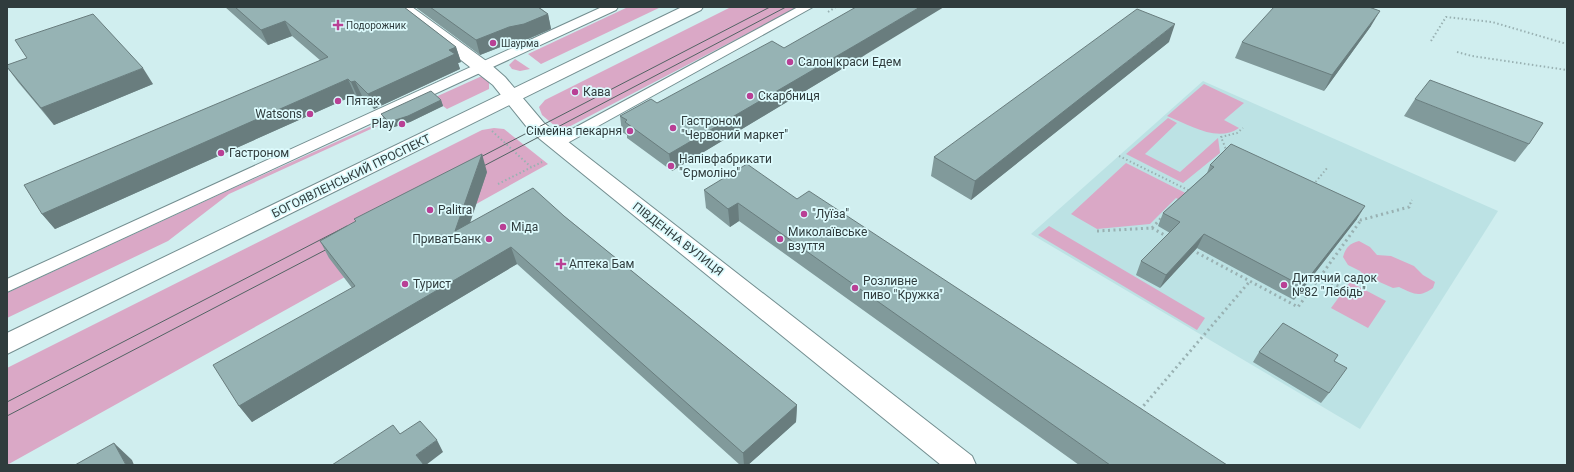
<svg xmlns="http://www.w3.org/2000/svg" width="1574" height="472" font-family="Roboto,sans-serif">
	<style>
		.built { fill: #bce2e4 }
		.green { fill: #daa8c6 }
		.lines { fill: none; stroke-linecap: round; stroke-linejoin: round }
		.lane-casing { stroke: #738e90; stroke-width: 2 }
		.street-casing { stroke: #738e90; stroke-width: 2 }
		.secondary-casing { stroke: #738e90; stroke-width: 2 }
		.path-far1 { stroke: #99b1b2; stroke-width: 2; stroke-dasharray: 1.5 2.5; stroke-linecap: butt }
		.path { stroke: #99b1b2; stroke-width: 3; stroke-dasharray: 2 3.5; stroke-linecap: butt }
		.lane { fill: #fff; fill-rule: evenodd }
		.street { fill: #fff; fill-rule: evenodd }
		.secondary { fill: #fff; fill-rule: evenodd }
		.tram { stroke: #536364; stroke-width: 1 }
		.wall { fill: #819a9b }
		.shaded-wall { fill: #697d7e }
		.building { fill: #96b3b4; stroke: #697d7e }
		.poi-dot { fill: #b94095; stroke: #ddfbfd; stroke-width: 1.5 }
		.labels { text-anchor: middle; stroke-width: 3.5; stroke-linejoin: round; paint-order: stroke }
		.far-poi-label { font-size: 10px; fill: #303c3d; stroke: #ddfbfd; text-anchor: start }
		.poi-label { font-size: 12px; fill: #303c3d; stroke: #ddfbfd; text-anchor: start }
		.street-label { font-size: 12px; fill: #303c3d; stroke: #ddfbfd }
	</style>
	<rect width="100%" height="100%" fill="#d0eeef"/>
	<path class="built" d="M1203 81 1498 211 1360 429 1031 234Z"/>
	<path class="green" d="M628 7H661L541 64 528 54Z
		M731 7H798L561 131 542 115 539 107 545 100Z
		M515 59 530 69 520 71 512 69 509 65Z
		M482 76 489 81V89L447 109 443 106 408 112 229 194 168 241 7 318V293L225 192Z
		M1204 84 1244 103 1224 120 1239 128C1217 143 1190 125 1167 116Z
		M1168 118 1177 123 1145 154 1180 172 1218 138 1220 153 1183 183 1126 154Z
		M494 128 504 129 548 164 7 465V368L482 130Z
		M1126 163 1247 224 1238 231 1176 198 1150 224 1097 229 1071 214Z
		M1049 226 1205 318 1197 330 1038 235Z
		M1359 241 1370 247 1377 255 1391 256 1414 266 1423 275 1435 282 1433 288C1419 298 1414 294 1399 287L1393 288 1375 280 1368 279 1360 271 1348 265 1343 257C1346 247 1349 244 1359 241Z
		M1350 282 1386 301 1368 328 1331 308Z"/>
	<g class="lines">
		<defs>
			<path id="lane" d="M602 7H618L616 10 7 292V279Z
				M798 7H813L562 146H552L550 143 552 140Z"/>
			<path id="street" d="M393 7H412L489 63 505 77 544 123 972 456 976 465H941L530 131 493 85Z"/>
			<path id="secondary" d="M682 7H703L701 10 7 354V333Z"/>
		</defs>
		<use href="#lane" class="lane-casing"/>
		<use href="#street" class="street-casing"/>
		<use href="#secondary" class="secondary-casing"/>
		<path class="path-far1" d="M828 12 836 7
			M1431 41 1446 17 1492 22 1567 44
			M1457 52 1472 56 1567 70
			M348 95 356 102
			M492 131 531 167
			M1227 152 1221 137 1237 133 1243 128
			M1119 156 1190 191
			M498 184 542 162
			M1313 185 1328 167
			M1410 204 1412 200"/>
		<path class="path" d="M1355 217 1361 220 1409 207 1411 203
			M1152 228 1163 216
			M1097 231 1152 228 1168 237
			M1192 250 1298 307 1320 277 1342 288
			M1320 277 1361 220
			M1140 410 1250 281"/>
		<use href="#lane" class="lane"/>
		<use href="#street" class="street"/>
		<use href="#secondary" class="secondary"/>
		<path class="tram" d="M473 161 770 7
			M476 170 786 7
			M7 402 347 226
			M7 416 335 245"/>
	</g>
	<path class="wall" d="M225 7H404L456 47 461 62 458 63 460 69 374 109 362 96 358 98 355 95 55 229 42 214 321 61 292 36 268 45Z
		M415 7H540H539L548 14 551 29 528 39 513 42 480 55Z
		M1371 26 1324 91 1235 58 1242 42Z
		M1169 42 971 200 931 176 934 157Z
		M865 55 672 171 627 138V135L622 132 620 116 657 103Z
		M7 67 153 84 54 125 18 82Z
		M1415 99 1529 144 1515 162 1404 116Z
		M441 100 443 106 410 122 391 128 384 119 381 114Z
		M1210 165 1357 219 1294 300 1197 248 1160 288 1136 275 1141 261 1170 233 1158 226 1163 213 1207 173Z
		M487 172 470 223 564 216 797 405 796 422 748 465H740L517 264 252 422 239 406 352 288 329 258 320 241Z
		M704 190 797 199 1227 465H1079L739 221 730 227 706 208Z
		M1259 352 1334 361 1329 393 1321 403 1253 362Z"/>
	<path class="shaded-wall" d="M920 7H944L865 55 672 171 669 154Z
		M1380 11 1371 26 1324 91 1332 75Z
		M548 14 551 29 528 39 513 42 480 55 476 40 509 27Z
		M285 21 292 36 268 45 261 30Z
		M1175 24 1169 42 971 200 975 181Z
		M456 47 461 62 458 63 460 69 374 109 368 94 449 50Z
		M143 68 153 84 54 125 41 108Z
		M348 79 355 95 55 229 42 214Z
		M355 81 362 96 358 98 351 82Z
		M441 100 443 106 410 122 391 128 389 122Z
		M482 154 487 172 461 249 455 231Z
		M738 203 739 221 730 227 728 209Z
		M1365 206 1357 219 1294 300 1302 286Z
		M1204 234 1197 248 1160 288 1166 275Z
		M511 247 517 264 252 422 239 406Z
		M797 405 796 422 748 465H744L743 453Z
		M437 440 443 452 426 465H422L416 455Z
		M114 443 132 460 134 465H126Z"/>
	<path class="building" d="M235 7H404L456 47 449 50 455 54 368 94 355 81 351 82 348 79 42 214 24 185 328 57 285 21 261 30Z
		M430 7H538L548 14 524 24 509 27 476 40Z
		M856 7H920L866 39 669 154 625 122 627 120 620 116 651 99 657 103 772 41 784 48Z
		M1274 7H1369L1380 11 1332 75 1242 42Z
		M1137 9 1175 24 975 181 934 157Z
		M93 14 143 68 41 108 7 67V65L27 58 15 40Z
		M1430 80 1543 123 1529 144 1415 99Z
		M431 91 441 100 408 116 389 122 381 114Z
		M1231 144 1365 206 1302 286 1204 234 1166 275 1141 261 1180 222 1163 213 1214 167 1210 165Z
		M482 154 455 231 533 188 564 216 797 405 743 453 511 247 239 406 213 365 355 286 320 241 356 221 354 219Z
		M747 164 797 199 809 191 1227 465H1110L738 203 728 209 704 190Z
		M1283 323 1338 355 1334 361 1347 368 1329 393 1259 352Z
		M420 421 437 440 416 455 424 465H332L393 425 400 434Z
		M114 443 126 465H75Z"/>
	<g class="poi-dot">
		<path d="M336 19h4v4h4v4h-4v4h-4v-4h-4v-4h4z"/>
		<circle cx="493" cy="43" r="4"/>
		<circle cx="790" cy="62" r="4"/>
		<circle cx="575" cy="92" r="4"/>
		<circle cx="750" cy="96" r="4"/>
		<circle cx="338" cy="101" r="4"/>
		<circle cx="310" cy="114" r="4"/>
		<circle cx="402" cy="124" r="4"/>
		<circle cx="673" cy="128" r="4"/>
		<circle cx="630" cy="131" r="4"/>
		<circle cx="221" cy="153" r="4"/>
		<circle cx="671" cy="166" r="4"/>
		<circle cx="430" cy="210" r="4"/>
		<circle cx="804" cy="214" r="4"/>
		<circle cx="503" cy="227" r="4"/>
		<circle cx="489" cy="239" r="4"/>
		<circle cx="780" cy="239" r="4"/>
		<path d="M559 258h4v4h4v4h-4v4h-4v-4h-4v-4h4z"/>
		<circle cx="405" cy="284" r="4"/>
		<circle cx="1284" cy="285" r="4"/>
		<circle cx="855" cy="288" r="4"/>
	</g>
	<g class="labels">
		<g class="far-poi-label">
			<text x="346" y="29">Подорожник</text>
			<text x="501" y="47">Шаурма</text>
		</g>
		<g class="poi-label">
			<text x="798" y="66">Салон краси Едем</text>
			<text x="583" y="96">Кава</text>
			<text x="758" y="100">Скарбниця</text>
			<text x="346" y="105">Пятак</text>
			<text x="302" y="118" text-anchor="end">Watsons</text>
			<text x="681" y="125">Гастроном<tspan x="681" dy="14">"Червоний маркет"</tspan></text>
			<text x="394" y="128" text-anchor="end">Play</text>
			<text x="622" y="135" text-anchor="end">Сімейна пекарня</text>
			<text x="229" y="157">Гастроном</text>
			<text x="679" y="163">Напівфабрикати<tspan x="679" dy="14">"Єрмоліно"</tspan></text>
			<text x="438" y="214">Palitra</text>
			<text x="812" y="218">"Луїза"</text>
			<text x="511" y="231">Міда</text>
			<text x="788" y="236">Миколаївське<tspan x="788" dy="14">взуття</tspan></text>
			<text x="481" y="243" text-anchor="end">ПриватБанк</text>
			<text x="569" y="268">Аптека Бам</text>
			<text x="1292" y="282">Дитячий садок<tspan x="1292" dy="14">№82 "Лебідь"</tspan></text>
			<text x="863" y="285">Розливне<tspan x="863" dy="14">пиво "Кружка"</tspan></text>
			<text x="413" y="288">Турист</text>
		</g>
		<g class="street-label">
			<text transform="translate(351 176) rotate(-26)" y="4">БОГОЯВЛЕНСЬКИЙ ПРОСПЕКТ</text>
			<text transform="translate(678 239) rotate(38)" y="4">ПІВДЕННА ВУЛИЦЯ</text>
		</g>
	</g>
	<rect width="1574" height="472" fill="none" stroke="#303c3d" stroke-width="16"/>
</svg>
